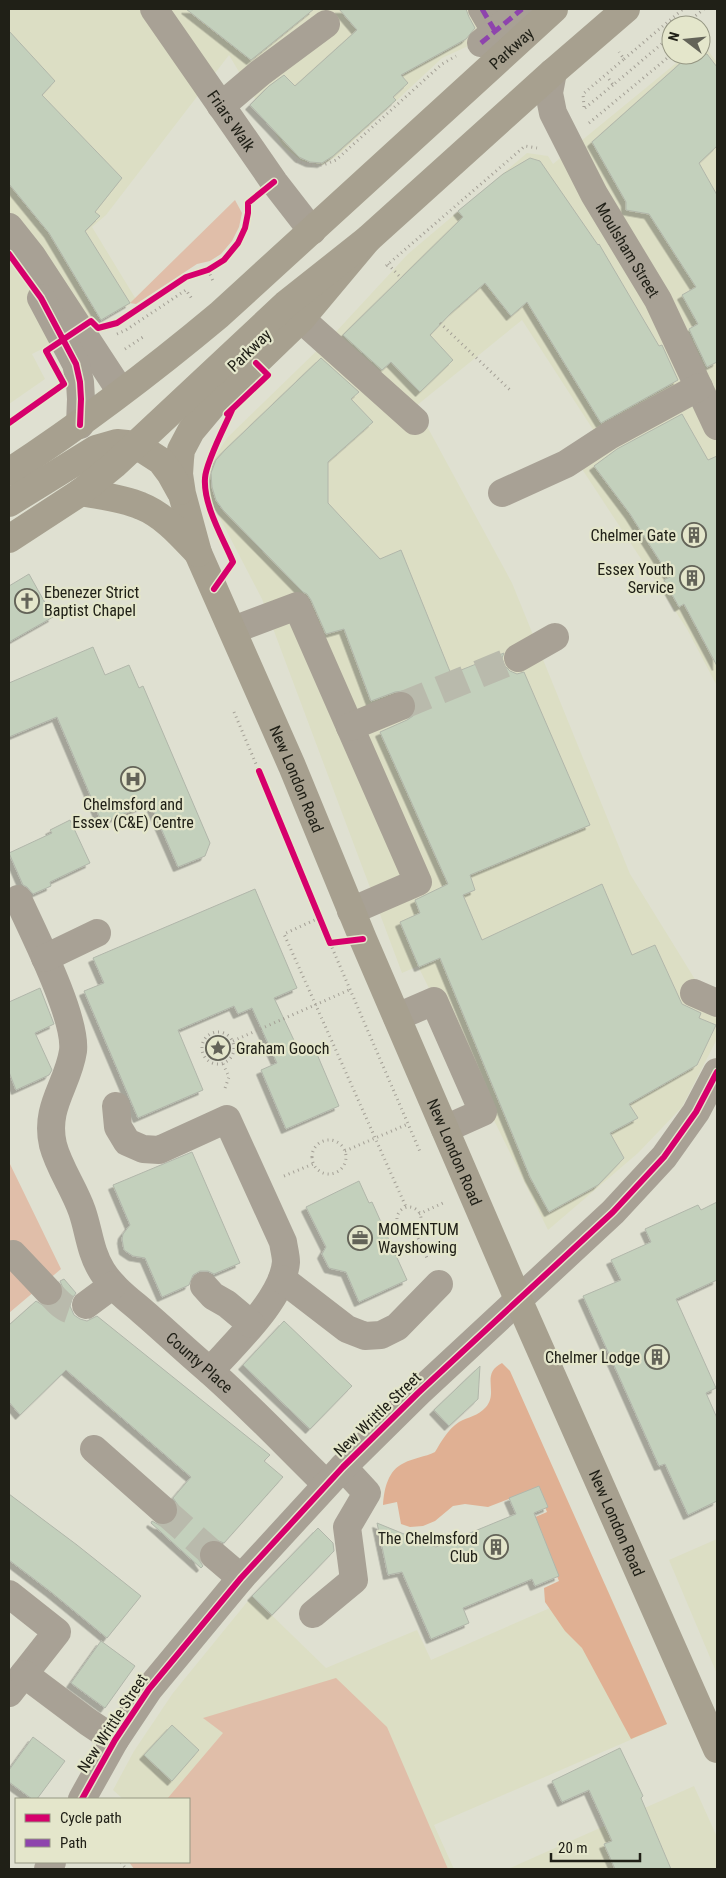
<svg xmlns="http://www.w3.org/2000/svg" width="726" height="1878" font-family="'Roboto Condensed',sans-serif">
	<style>
		.built { fill: #dcdec4 }
		.green { fill: #e0bea9 }
		.forest { fill: #e0b093 }
		.building { fill: #c3d0bc; stroke: #b1b6aa; filter: url(#shadow) }
		.lines { fill: none; stroke-linecap: round; stroke-linejoin: round }
		.minor-tunnel { stroke: #b9baac; stroke-width: 28; stroke-dasharray: 28 14; stroke-linecap: butt }
		.path { stroke: #a4a096; stroke-width: 3; stroke-dasharray: 1 4; stroke-linecap: butt }
		.minor { stroke: #a8a195; stroke-width: 28 }
		.major { stroke: #a7a08f; stroke-width: 28 }
		.quiet { stroke: #8e44ad; stroke-width: 5; stroke-dasharray: 10 5; stroke-linecap: butt }
		.cycleway-casing { stroke: #e4e6cb; stroke-width: 9 }
		.cycleway { stroke: #d6006c; stroke-width: 6 }
		.labels { text-anchor: middle; stroke-width: 4.5; stroke-linejoin: round; paint-order: stroke }
		.street-label { font-size: 16px; fill: #202017; stroke: #e4e6cb }
		.poi-label { font-size: 16px; fill: #202017; stroke: #e4e6cb; text-anchor: end }
	</style>
	<defs>
		<filter id="shadow"><feDropShadow dx="-4.5" dy="4.5" stdDeviation="0" flood-color="#0004"/></filter>
	</defs>
	<rect width="100%" height="100%" fill="#dfe0d1"/>
	<path class="built" d="M9 9H476L479 41 442 58 337 156 322 165 302 161 283 146 229 55 106 215 92 227 137 301 32 354 45 379 9 404Z
		M702 42 717 63V686L687 629 582 469 605 448 522 320 416 406 512 583 630 874 717 1015V1039L682 1107 638 1153 548 1230 418 966 402 973 262 599 210 499 209 481 215 457 227 438 333 335 408 254 527 153 548 156 553 164 686 55H701Z
		M717 1539V1674L669 1560Z
		M605 1584 667 1724 434 1825 454 1869H205L189 1799H123L113 1790 134 1751 173 1693 252 1596 326 1668 417 1630 431 1660Z
		M694 1786 717 1837V1869H508Z"/>
	<path class="green" d="M235 200 242 213 239 227 232 241 221 254 210 261 197 264 136 304 130 303Z
		M9 1162 61 1269 9 1313Z
		M336 1678 387 1727 448 1869H134L129 1862H189V1799H167L223 1733 203 1718Z"/>
	<path class="forest" d="M502 1363 510 1371 667 1724 631 1739 582 1648 565 1631 545 1602 544 1588 559 1581 533 1518 547 1512 537 1488 488 1507 465 1504 453 1506 435 1521 423 1526 410 1527 401 1524 397 1502 383 1505C384 1489 388 1470 404 1463 413 1458 425 1457 435 1452 441 1442 448 1429 459 1422 468 1417 478 1416 486 1407 499 1392 480 1374 502 1363Z"/>
	<path class="building" d="M186 9H314L251 60Z
		M339 9H466L469 17 475 28 466 39 401 75 408 83 393 97 396 100 333 156 322 163 310 162 299 157 250 105 269 86 284 75 295 86 357 30Z
		M9 31 55 81 42 95 122 178 95 212 100 216 85 231 130 303 101 320 49 233 9 184Z
		M701 54H707L717 67V146L699 163 717 195V362L707 367 689 329 698 324 682 295 696 287 649 214 626 210V202L592 142 674 69 685 59 689 60Z
		M530 158 540 161 598 245 599 244 659 346 662 345 678 380 601 423 527 302 511 316 485 283 451 313 430 335 453 360 420 392 391 362 382 370 343 335 463 217 458 211 503 174Z
		M321 358 359 392 351 399 373 422 328 462V503L380 559 401 550 451 674 504 653 502 658 504 665 510 671 517 674 524 672 590 825 470 875 475 890 463 895 482 940 602 884 632 955 655 945 682 1004 701 1013 699 1018 716 1025 697 1065 629 1104 638 1118 610 1133 624 1158 598 1185 549 1212 530 1177 440 958 419 967 400 922 420 913 415 900 448 884 380 732 407 720 413 716 416 709 415 700 410 693 403 691 395 692 371 701 344 629 326 634 311 600 307 594 303 592 223 510 216 500 212 487 211 473 216 460 225 450Z
		M682 414 708 460 717 456V666L684 604 679 607 664 580 670 577 630 514 594 466 617 449Z
		M29 574 53 617 9 642V586Z
		M93 647 105 675 129 665 139 688 143 686 210 843 205 856 178 867 150 803 102 823 57 717 9 737V683Z
		M70 820 90 863 50 882 51 886 33 894 27 887 23 885 9 853 52 833 50 830Z
		M255 889 297 988 274 998 300 1053 314 1047 339 1106 286 1129 261 1070 277 1063 252 1008 238 1014 234 1006 178 1030 203 1090 138 1118 84 991 104 983 93 958Z
		M40 988 54 1024 35 1033 52 1070 49 1075 16 1090 9 1072V1002Z
		M192 1152 240 1263 214 1274 208 1271H200L193 1275 189 1285 162 1297 145 1258 133 1256 124 1250 122 1239 123 1234 130 1225 113 1185Z
		M359 1181 369 1203 372 1202 407 1280 359 1302 346 1272 329 1268 322 1254 326 1247 306 1207Z
		M717 1202V1280L676 1299 716 1388 706 1393 717 1418V1501L688 1515 665 1464 659 1466 583 1296 621 1280 611 1260 651 1242 645 1229 698 1205 701 1210Z
		M64 1279 76 1293 72 1299 70 1306 74 1315 80 1319 87 1321 97 1316 270 1455 264 1461 283 1477 224 1543 216 1540H208L202 1545 199 1553V1560L203 1566 201 1568 151 1523 152 1521 159 1525H167L174 1521 178 1513V1505L173 1498 191 1477 66 1370 20 1415 9 1402V1325L36 1301 44 1306H51L58 1303 63 1295V1288L60 1281Z
		M284 1321 352 1386 310 1429 243 1365Z
		M480 1366 478 1399 449 1426 434 1410Z
		M539 1486 548 1507 534 1513 559 1576 535 1586 532 1579 463 1608 469 1623 431 1639 402 1572 388 1575 377 1523 436 1547 516 1514 509 1498Z
		M9 1494 77 1545 141 1596 107 1638 51 1592 9 1560Z
		M318 1528 333 1543 334 1551 272 1615 252 1596Z
		M101 1641 135 1666 105 1708 71 1683Z
		M172 1725 199 1750 172 1781 144 1755Z
		M33 1737 65 1761 37 1799H32L9 1782V1770Z
		M620 1748 643 1796 641 1798 671 1869H615L604 1844 612 1841 589 1790 562 1802 552 1781Z"/>
	<g class="lines">
		<path class="minor-tunnel" d="M401 706 518 658
			M48 1291C59 1303 70 1318 86 1305
			M163 1510 214 1555"/>
		<path class="path" d="M684 25 704 9
			M624 59 683 9
			M609 79 613 85 671 36
			M584 107 583 94 624 59 619 52
			M585 108 613 85
			M589 123 671 55
			M296 161C313 166 318 168 336 160L442 64 456 56
			M388 264 401 278
			M386 266 525 146 537 148
			M208 270 213 281
			M440 323 510 390
			M117 334 126 330 186 290 192 299
			M125 349 143 337
			M234 712 259 771
			M319 918 284 934 406 1207
			M330 943 421 1154
			M202 1048a16 16 0 1 1 32 0a16 16 0 1 1-32 0Z
			M233 1041 349 990
			M223 1064 229 1077 224 1091
			M312 1157a17 17 0 1 1 34 0a17 17 0 1 1-34 0Z
			M345 1151 408 1124
			M284 1176 313 1164
			M397 1219a12 12 0 1 1 24 0a12 12 0 1 1-24 0Z
			M419 1214 443 1203
			M414 1229 427 1258
			M121 1862 126 1869"/>
		<g class="minor">
			<path id="s1" d="M154 9 274 182 312 231"/>
			<path d="M482 9 495 31"/>
			<path d="M481 43 522 9"/>
			<path id="s2" d="M553 72 549 93 553 113 594 194 658 300 717 426"/>
			<path d="M221 106 260 73 326 24"/>
			<path d="M9 227 32 256 121 392"/>
			<path d="M41 298 76 364 80 382 81 399 80 425"/>
			<path d="M301 319 415 421"/>
			<path d="M502 493 566 464 609 436 699 387"/>
			<path d="M233 630 297 606 418 882 351 911"/>
			<path d="M518 658 555 637"/>
			<path d="M350 727 401 706"/>
			<path id="s3" d="M18 899C33 932 77 1018 73 1051 68 1085 44 1107 53 1145 59 1168 74 1188 82 1211 89 1231 90 1252 102 1271 112 1287 128 1299 142 1311 163 1329 183 1348 204 1366 247 1403 286 1445 326 1484"/>
			<path d="M45 958 97 933"/>
			<path d="M694 993 717 1003"/>
			<path d="M397 1017 434 1001 483 1112 445 1129"/>
			<path d="M116 1106 118 1127 127 1142 143 1149 159 1150 227 1119 283 1242C284 1249 286 1256 286 1262 283 1299 234 1344 210 1371"/>
			<path d="M13 1254 48 1291"/>
			<path d="M282 1279 347 1329 365 1336 381 1335 397 1327 439 1284"/>
			<path d="M204 1286 213 1296 227 1304 251 1324"/>
			<path d="M86 1305 113 1285"/>
			<path d="M94 1449 163 1510"/>
			<path d="M214 1555 241 1578"/>
			<path d="M9 1594 57 1632 9 1693"/>
			<path d="M313 1614 354 1580 347 1527 367 1493 343 1467"/>
			<path d="M24 1674 88 1722 115 1740"/>
			<path d="M82 1799 115 1740 149 1689 241 1578 343 1467 418 1393 613 1212 664 1157 696 1112 717 1072"/>
			<path d="M48 1869 52 1862"/>
		</g>
		<g class="major">
			<path id="s4" d="M368 239 301 319 217 400 191 431 181 450 180 459 179 474 182 494 198 553 292 766 363 939 518 1299 717 1749"/>
			<path id="s5" d="M9 472C82 424 152 371 219 315L554 9"/>
			<path d="M81 492C101 496 122 498 141 506 164 515 182 536 198 553"/>
			<path d="M9 503 96 449 117 443 127 444 144 450 161 461 170 473 180 491"/>
			<path d="M9 539 81 492 114 465 286 304 368 239 553 72 626 9"/>
		</g>
		<path class="quiet" d="M482 9 495 31
			M481 43 522 9"/>
		<defs>
			<path id="cycleway" d="M9 254 41 298 76 364 80 382 81 399 80 425
				M227 414 268 375 256 363
				M9 423 64 384 46 351 91 321 98 328 117 323 186 277 208 270 224 260 238 243 245 228 248 213V203L274 182
				M214 589 233 562C223 538 203 505 205 478 206 462 225 426 232 410
				M259 771 330 943 363 939
				M82 1799 115 1740 149 1689 241 1578 343 1467 418 1393 613 1212 664 1157 696 1112 717 1072"/>
		</defs>
		<use href="#cycleway" class="cycleway-casing"/>
		<use href="#cycleway" class="cycleway"/>
	</g>
	<defs>
		<symbol id="building-ring" viewBox="-11 -11 22 22"><circle r="9.5" fill="#e4e6cb" stroke="#636358" stroke-width="1.5"/><path d="M-4-6H4V6H1V3H-1V6H-4ZM-2.5-4.3h1.7v1.8h-1.7ZM.8-4.3h1.7v1.8H.8ZM-2.5-1h1.7V.8h-1.7ZM.8-1h1.7V.8H.8Z" fill="#636358"/></symbol>
		<symbol id="church-ring" viewBox="-11 -11 22 22"><circle r="9.5" fill="#e4e6cb" stroke="#636358" stroke-width="1.5"/><path d="M-1.2-6h2.4v3.5h3.3v2.4h-3.3V6h-2.4V-.1h-3.3v-2.4h3.3Z" fill="#636358"/></symbol>
		<symbol id="hospital-ring" viewBox="-11 -11 22 22"><circle r="9.5" fill="#e4e6cb" stroke="#636358" stroke-width="1.5"/><path d="M-5-5h3v3.5h4V-5h3V5h-3V1.5h-4V5h-3Z" fill="#636358"/></symbol>
		<symbol id="sight-ring" viewBox="-11 -11 22 22"><circle r="9.5" fill="#e4e6cb" stroke="#636358" stroke-width="1.5"/><path d="M0-6L1.8-2.2L6-1.7L2.9 1.2L3.7 5.4L0 3.3L-3.7 5.4L-2.9 1.2L-6-1.7L-1.8-2.2Z" fill="#636358"/></symbol>
		<symbol id="office-ring" viewBox="-11 -11 22 22"><circle r="9.5" fill="#e4e6cb" stroke="#636358" stroke-width="1.5"/><path d="M-6-3h4V-5.5h4V-3h4V5H-6ZM-1-4.5V-3h2v-1.5ZM-6 0V1H6V0Z" fill="#636358"/></symbol>
	</defs>
	<g fill-rule="evenodd">
		<use href="#building-ring" x="680" y="521" width="28" height="28"/>
		<use href="#building-ring" x="678" y="564" width="28" height="28"/>
		<use href="#church-ring" x="13" y="587" width="28" height="28"/>
		<use href="#hospital-ring" x="119" y="765" width="28" height="28"/>
		<use href="#sight-ring" x="204" y="1034" width="28" height="28"/>
		<use href="#office-ring" x="346" y="1224" width="28" height="28"/>
		<use href="#building-ring" x="643" y="1343" width="28" height="28"/>
		<use href="#building-ring" x="482" y="1533" width="28" height="28"/>
	</g>
	<g class="labels">
		<g class="street-label">
			<text dy="6" stroke="none"><textPath href="#s5" startOffset="658">Parkway</textPath></text>
			<text dy="6" stroke="none"><textPath href="#s1" startOffset="136">Friars Walk</textPath></text>
			<text dy="6" stroke="none"><textPath href="#s2" startOffset="198">Moulsham Street</textPath></text>
			<text transform="translate(249 350) rotate(-44)" y="6">Parkway</text>
			<text dy="6" stroke="none"><textPath href="#s4" startOffset="635">New London Road</textPath></text>
			<text dy="6" stroke="none"><textPath href="#s4" startOffset="1040">New London Road</textPath></text>
			<text dy="6" stroke="none"><textPath href="#s3" startOffset="530">County Place</textPath></text>
			<text transform="translate(377 1414) rotate(-44)" y="6">New Writtle Street</text>
			<text dy="6" stroke="none"><textPath href="#s4" startOffset="1445">New London Road</textPath></text>
			<text transform="translate(112 1723) rotate(-57)" y="6">New Writtle Street</text>
		</g>
		<g class="poi-label">
			<text x="676" y="541">Chelmer Gate</text>
			<text x="674" y="575">Essex Youth<tspan x="674" dy="18">Service</tspan></text>
			<text x="44" y="598" text-anchor="start">Ebenezer Strict<tspan x="44" dy="18">Baptist Chapel</tspan></text>
			<text x="133" y="810" text-anchor="middle">Chelmsford and<tspan x="133" dy="18">Essex (C&amp;E) Centre</tspan></text>
			<text x="236" y="1054" text-anchor="start">Graham Gooch</text>
			<text x="378" y="1235" text-anchor="start">MOMENTUM<tspan x="378" dy="18">Wayshowing</tspan></text>
			<text x="640" y="1363">Chelmer Lodge</text>
			<text x="478" y="1544">The Chelmsford<tspan x="478" dy="18">Club</tspan></text>
		</g>
	</g>
	<rect width="726" height="1878" fill="none" stroke="#202017" stroke-width="20"/>
	<rect x="15" y="1798" width="175" height="65" fill="#e4e6cb" stroke="#969783"/>
	<rect x="25" y="1814" width="25" height="8" fill="#d6006c" stroke="#969783"/>
	<text x="60" y="1823" font-size="15" fill="#202017">Cycle path</text>
	<rect x="25" y="1839" width="25" height="8" fill="#8e44ad" stroke="#969783"/>
	<text x="60" y="1848" font-size="15" fill="#202017">Path</text>
	<g transform="translate(686 40) rotate(286)"><circle r="24" fill="#e4e6cb" stroke="#969783"/>
	<path d="M0-4L9 19L0 12L-9 19Z" fill="#636358"/>
	<text y="-8" font-size="14" font-weight="bold" text-anchor="middle" fill="#202017">N</text>
	</g>
	<path d="M551 1853v8h89v-8" fill="none" stroke="#202017" stroke-width="2.5"/>
	<text x="558" y="1853" font-size="15" fill="#202017" stroke="#e4e6cb" stroke-width="4" paint-order="stroke">20 m</text>
</svg>
